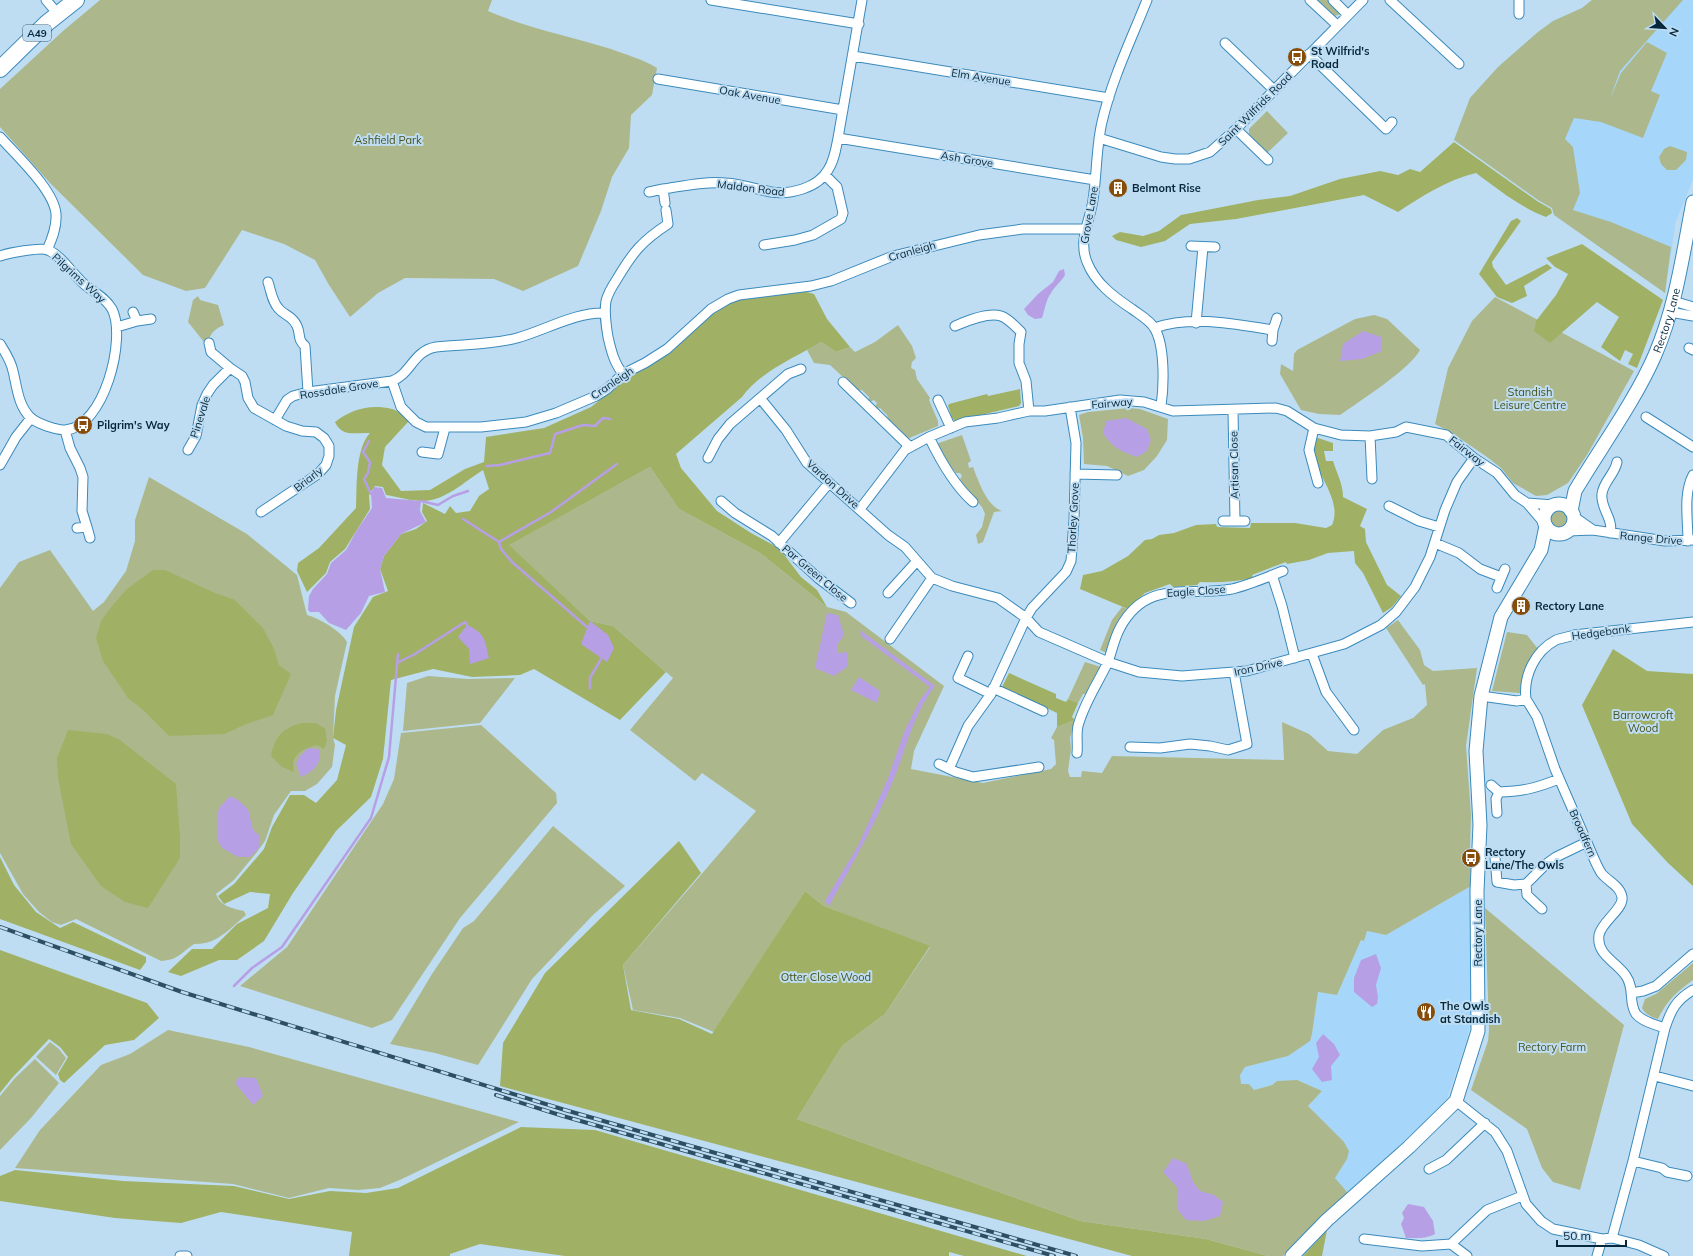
<svg xmlns="http://www.w3.org/2000/svg" width="1693" height="1256" font-family="Mulish,sans-serif">
	<style>
		.built { fill: #a6d7fb }
		.green { fill: #acb88b }
		.forest { fill: #a0b165 }
		.water { fill: #b79fe5 }
		.lines { fill: none; stroke-linecap: round; stroke-linejoin: round }
		.stream { stroke: #b79fe5; stroke-width: 2.5 }
		.minor-casing { stroke: #3a8abc; stroke-width: 11 }
		.secondary-casing { stroke: #3a8abc; stroke-width: 15 }
		.trunk-casing { stroke: #3a8abc; stroke-width: 18 }
		.minor { stroke: #fff; stroke-width: 9 }
		.secondary { stroke: #fff; stroke-width: 13 }
		.trunk { stroke: #fff; stroke-width: 16 }
		.rail-casing { stroke: #2d4f64; stroke-width: 4 }
		.rail { stroke: #bfddf2; stroke-width: 2.5; stroke-dasharray: 8; stroke-linecap: butt }
		.labels { text-anchor: middle; stroke-width: 4; stroke-linejoin: round; paint-order: stroke }
		.shield { fill: #bfddf2; stroke: #3d5e73; stroke-width: 1 }
		.shield-label { font-size: 10px; font-weight: bold; fill: #05283d }
		.poi-label { font-size: 11px; font-weight: bold; fill: #05283d; stroke: #bfddf2; text-anchor: start }
		.street-label { font-size: 11px; fill: #05283d; stroke: #bfddf2 }
		.park-label { font-size: 11px; fill: #47521b; stroke: #bfddf2 }
	</style>
	<rect width="100%" height="100%" fill="#bfddf2"/>
	<path class="built" d="M1592 0H1693V180L1676 221 1665 293 1554 215 1552 208 1538 200 1454 140 1470 98 1498 67 1538 32 1553 21 1582 8Z
		M1471 886V1020L1467 1040 1447 1099 1445 1103 1348 1193 1335 1179 1344 1142 1308 1106 1322 1091 1277 1081 1272 1085 1254 1090 1241 1084 1239 1075 1245 1067 1260 1063 1310 1041 1312 1034 1318 992 1337 995 1361 940H1364L1367 931 1386 935Z"/>
	<path class="green" d="M100 0H492L488 11C527 28 570 36 611 49 627 55 642 59 657 68L652 95 631 115 629 148 612 177 601 211 578 266 523 291 494 279 405 278 378 293 350 317 329 285 315 260 284 244 242 230 205 288 186 291 143 275 50 183 0 127V89L63 31Z
		M1317 0H1330L1340 10V14L1335 16Z
		M1592 0H1683L1620 71 1610 99 1621 73 1647 42 1667 53 1651 91 1660 95 1643 138 1601 122 1574 118 1565 139 1573 147 1580 193 1573 210 1611 222 1671 247 1665 293 1554 215 1552 208 1538 200 1454 140 1470 98 1498 67 1538 32 1553 21 1582 8Z
		M1267 111 1288 133 1267 153 1249 134V129Z
		M1670 146 1687 152 1686 160 1676 170H1667L1661 164 1659 157 1664 149Z
		M198 296 200 300 218 305 224 325C217 328 212 331 209 339L204 342 188 322 193 300Z
		M1495 297 1634 371 1587 455 1568 483 1547 495 1536 496 1513 483 1501 468 1487 457 1452 433 1435 424 1448 368 1472 321Z
		M1374 315 1387 319 1420 350C1410 369 1360 401 1340 415L1319 414 1301 410 1280 374 1281 364 1293 371 1294 354 1297 350 1355 319Z
		M898 325 912 346 916 358 912 362 911 368 915 370 917 379 930 398 929 400 938 421V426L907 439 889 422 887 415 880 408 877 409 875 407 877 403 874 400 869 402V397L862 390 858 391 830 365 814 363 807 350 821 342 836 352 850 347 855 352 875 342Z
		M1129 408 1140 409 1168 419 1167 440 1157 456 1144 470 1128 476 1107 466 1084 464 1083 438 1079 415 1088 412Z
		M962 435 971 461 968 463 969 468 973 467C979 482 986 505 1002 511L994 512 983 542 978 544 976 535 982 527 985 514 982 507 968 492 960 479 962 476 960 473H956L941 455 936 444Z
		M650 467 679 509 760 553 827 607 846 612 944 686 914 751 911 769 983 783 1051 769 1056 764 1054 740 1051 738 1057 727 1075 720 1070 738 1071 749 1068 771 1070 777H1081L1082 771 1102 773 1112 756 1284 760 1282 722 1309 734 1328 751 1357 754 1383 730 1413 718 1427 705 1425 684 1423 685 1386 628 1398 620 1420 650 1424 665 1433 671 1477 668 1466 746 1471 815 1470 848 1471 886 1386 935 1367 931 1364 941 1361 940 1337 995 1318 992 1312 1034 1310 1041 1288 1056 1245 1067 1240 1075 1241 1084H1249L1254 1090 1272 1085 1277 1081 1297 1080 1322 1091 1308 1106 1344 1142 1349 1151 1347 1159 1335 1178 1348 1193 1283 1256H1268L1206 1239 1080 1221 797 1119 842 1046 885 1014 930 947 824 906 805 891 714 1032 680 1018 633 1010 623 965 756 811 702 773 695 781 630 730 673 678 613 626 590 621 508 545Z
		M149 477 247 534 297 575 307 615C319 618 341 631 347 642L335 696 333 738 335 745 332 767 317 784 305 791H291L274 815 265 841 257 852 234 880 216 894C221 907 232 908 244 911L246 915C229 929 217 945 194 944 181 953 178 960 161 961L76 919 61 925 52 922 39 912 23 894 0 853V588L19 562 50 550 93 611 104 602 126 571 135 541V520Z
		M1551 519a8 8 0 1 1 16 0a8 8 0 1 1-16 0Z
		M1122 607 1128 609 1117 624 1107 653 1100 650 1112 620Z
		M1507 632 1527 635 1538 649 1526 668 1521 683 1520 693 1492 691Z
		M1085 662 1101 667 1087 694H1083L1078 703 1068 699Z
		M428 676 468 679 515 678 480 723 403 731 407 683Z
		M481 725 556 793 557 803 460 918 392 1020 372 1028 240 986 287 947 383 804 394 779 401 733Z
		M553 826 625 886 592 916 532 979 478 1065 435 1053 390 1044 432 974 463 928 474 921Z
		M1485 908 1624 1025 1580 1190 1553 1182 1542 1168 1527 1129 1471 1090 1488 1041 1489 1030Z
		M1693 963V980C1676 993 1668 999 1658 1019 1651 1017 1645 1014 1642 1008L1645 999 1656 994Z
		M168 1030 249 1047 519 1122 402 1179 380 1188 358 1190 329 1188 289 1198 233 1184 15 1168 40 1130 101 1065 130 1054Z
		M50 1042 59 1049 66 1058 56 1075 36 1057Z
		M35 1059 59 1083 31 1118 0 1150V1096L15 1078Z"/>
	<path class="forest" d="M1454 142 1537 201 1551 209 1552 213 1546 217C1520 207 1499 190 1476 173 1447 180 1422 196 1398 212L1364 195 1236 219 1190 224 1165 241 1141 247 1116 240 1112 236 1120 232 1143 236 1159 231 1181 215 1258 200 1290 196 1340 179 1380 171 1398 175 1410 169 1420 172Z
		M1517 218 1521 221 1492 262 1493 267 1506 285 1547 264 1552 268 1524 286 1527 296 1512 303 1497 297 1479 274 1511 221Z
		M1582 244 1663 300 1637 368 1628 364 1633 354 1625 350 1620 361 1601 347 1619 317 1597 302 1550 343 1534 331 1536 321 1556 295 1568 274 1555 267 1546 258Z
		M799 290 814 294 827 319 850 347 836 352 821 342C794 358 760 372 742 397L676 454 681 468 717 511 751 533 779 548 801 577 817 590 827 607 760 553 679 509 650 467 509 545 590 621 613 626 666 672 620 720 534 669 520 675 472 677 433 669 391 680 383 759 371 797 336 831 293 893 264 941 237 960H219L181 976 168 972 192 949H212L237 924 268 908 270 894 250 892 224 904 218 896 234 884 264 849 272 827 290 795H304L316 803 337 780 346 745 333 738 336 710 354 627 373 597 388 591 380 569 384 556 401 534 416 529 427 521 422 512 423 503 445 514 450 506 456 513 470 511 479 496 489 489 483 470C465 481 445 501 423 501 411 501 398 497 386 495L383 487 375 486 369 495 370 509 345 549 330 562 326 573 307 592 297 571 298 563 319 548 356 508C357 487 355 449 370 433 356 432 342 438 335 422 352 409 370 404 392 409 397 410 403 416 408 419V422L385 447 382 465 401 491 430 490 465 469 484 462 486 437 544 428 591 407 625 380 670 352 716 309 732 301 766 294Z
		M1020 389 1021 403 1019 406 955 421 952 418 948 406 949 404 987 394 988 396Z
		M1315 437 1333 443V451H1324L1326 461H1333C1337 474 1343 484 1343 497L1367 509 1360 526 1365 529 1366 542 1387 585 1401 596 1392 607 1383 613 1363 573 1355 563 1354 551 1328 553 1309 560 1287 564 1286 562 1252 575 1253 578C1234 582 1218 583 1200 582L1197 585 1173 587 1170 584 1145 593 1128 609 1080 589 1083 575 1102 571 1128 556 1145 540 1152 539 1159 535 1174 533 1196 525 1216 524 1217 527 1250 528 1251 523H1295L1326 528 1332 525C1343 500 1315 474 1312 449 1311 446 1314 441 1315 437Z
		M153 570H165L215 593 235 600 263 628 274 649 279 665 291 674 273 715 244 725 225 734 169 736 142 709 128 698 103 661 96 638 101 621 112 606 127 589Z
		M1613 649 1647 671 1693 674V886L1668 863 1632 824 1582 705Z
		M1009 673 1056 694V698L1066 702 1068 699 1078 703 1072 717 1075 720 1057 727V713L1002 687Z
		M301 723H315L325 728 327 741 324 749 317 745C303 749 290 754 294 772L282 767 271 756C275 736 282 729 301 723Z
		M68 730 107 734 120 740 176 784 180 837V858L148 908 125 902 101 886 71 844 58 778 57 758Z
		M679 841 701 873 623 965 631 1010 679 1019 712 1034 805 891 824 906 930 946 885 1014 842 1046 797 1119 1080 1221 1206 1239 1268 1256H1132L500 1086 503 1043 545 973Z
		M0 857 14 885 36 912 60 928 73 922 146 957V962L140 970 0 919Z
		M0 950 147 1003 159 1018 134 1040 105 1045 64 1083 60 1080 58 1074 68 1057 60 1047 49 1039 12 1078 0 1093Z
		M521 1127 595 1130 1027 1256H964L949 1252V1256H565L480 1244 450 1254V1256H349L352 1232 221 1212 181 1223 115 1218 0 1201V1176L15 1170 123 1181 234 1186 289 1199 330 1191 366 1193 398 1188Z
		M1327 1230 1322 1256H1303Z"/>
	<path class="water" d="M1064 269 1065 275C1061 282 1055 286 1051 293 1046 300 1045 309 1042 318L1035 319 1028 315 1024 309 1038 294 1053 282 1059 271Z
		M1363 331 1381 337 1382 351 1362 359 1340 361 1343 344Z
		M1126 418 1147 429 1151 440 1147 451 1137 457C1120 451 1113 448 1103 433L1106 421Z
		M374 487 382 488 386 498 421 501 420 511 426 522 401 534 384 556 380 569 385 592 369 596 361 613 346 630 329 623 319 612H310L308 610 309 596 313 589 327 574 331 563 346 550 357 530 372 508 371 494Z
		M827 613 838 615 844 635 837 645 838 653 848 652 847 667 834 676 815 668Z
		M590 621 608 635 614 648 607 662 581 644Z
		M467 625C485 633 485 640 489 658L470 664 469 649 458 637Z
		M860 630 935 686C913 714 906 749 893 781 875 824 852 865 829 906L825 901 859 844 888 778 905 730 920 700 930 687 861 636Z
		M859 677 880 691 877 703 851 690Z
		M308 748 319 749C323 763 313 772 301 777L296 764 300 756Z
		M230 796 238 800 248 809 253 830 260 836 259 848 250 857H238L231 853 222 848 217 839V816L219 808Z
		M1376 954 1381 968 1376 985 1378 997 1377 1004 1372 1007 1354 992V978L1361 960Z
		M1323 1034 1334 1044 1340 1055 1331 1066 1332 1080 1322 1082 1312 1069 1319 1057 1316 1043Z
		M239 1077 256 1078 263 1096 253 1105 235 1083Z
		M1173 1158 1187 1164 1193 1182 1200 1191 1214 1195 1223 1202 1220 1216 1204 1221 1186 1220 1178 1210 1177 1187 1163 1172Z
		M1408 1204 1424 1207 1433 1221 1435 1234C1425 1239 1417 1238 1406 1238L1401 1224 1404 1218 1402 1213Z"/>
	<g class="lines">
		<path class="stream" d="M369 441 363 452 370 462 368 473 364 479 371 494
			M487 466 500 465 550 453 555 434 583 425 595 426 603 418 610 419
			M421 501 438 505 453 496 468 491
			M463 519 499 542 551 512 617 464
			M499 542 501 549 512 562 587 627
			M397 663 415 654 465 622 467 625
			M590 688V678L601 659
			M234 986 252 968 282 947 371 818 389 757 398 654"/>
		<defs>
			<path id="minor" d="M46 0 58 14
				M711 0 859 24
				M1147 0C1131 40 1112 79 1102 122 1096 148 1097 174 1093 200 1090 221 1078 240 1087 262 1095 283 1114 297 1132 309 1140 315 1150 320 1155 329 1165 347 1164 386 1161 406
				M1310 0 1337 25
				M1333 0 1348 15
				M1390 0 1459 64
				M1519 0V14
				M1225 43 1274 90
				M1309 54 1386 129 1392 122
				M853 56 1109 98
				M658 79 843 110
				M1236 129 1268 160
				M0 137C17 156 54 190 56 214 57 227 52 239 47 250
				M838 138 1095 180
				M1099 138 1161 157 1175 159H1189L1210 152 1236 129 1363 0
				M649 192 663 189
				M665 203 663 189C683 186 705 181 726 183 741 184 756 189 771 192 790 195 818 188 828 170 834 161 836 149 838 138L862 0
				M764 245 795 240 813 235 841 219 843 213 837 187 825 175
				M1191 246 1215 247
				M0 256C8 253 40 247 48 250 60 255 70 270 79 279 89 291 104 295 112 309 127 338 104 428 65 430 62 430 57 429 53 428 46 426 37 423 31 418 18 406 17 387 13 371 11 361 5 352 0 344
				M268 282C271 291 272 302 279 309 285 316 292 315 297 326 301 335 297 339 305 346L308 392
				M1673 301 1693 307
				M133 312 137 321 151 319
				M1670 312 1693 316
				M605 313C575 312 546 330 517 338 491 345 463 344 436 347 413 351 411 374 392 381L401 407 416 422 426 427H481L526 422 556 413 596 396 607 389 623 374 645 363 667 349 711 309 728 299 739 295 811 286 831 281 893 256 979 235 1023 229H1085
				M1196 323 1203 247
				M955 326C966 321 989 312 1001 316 1009 319 1015 326 1021 332L1019 344V363L1026 381 1029 411
				M117 327 137 321
				M1155 328C1192 315 1234 324 1273 330
				M1272 341 1273 330 1277 318
				M209 343 211 352 230 368 242 376 245 382 248 398 254 408 286 426 302 431 316 432 324 438 329 446V456L326 465 318 474 261 512
				M1689 348 1693 350
				M623 374C614 363 611 350 608 337 606 325 604 313 606 301 608 293 613 285 617 279 633 252 642 241 668 224L666 210
				M843 382 910 447
				M760 398 786 430 807 463 888 535 905 547 932 578 952 586 998 598 1026 618 1039 632 1108 662 1139 672 1182 676 1247 671 1344 644 1381 625 1396 612 1415 587 1430 557 1445 510 1457 482 1474 458
				M938 400 951 428
				M1233 410 1235 521
				M1646 417 1693 447
				M275 420 287 400 293 396 308 392 392 381
				M1314 428 1309 450 1318 483
				M65 430 70 448 80 468 83 477 82 511 87 527
				M1370 436 1372 479
				M929 437C940 460 954 485 973 502
				M188 450 196 436 202 405 207 394 213 385 230 368
				M422 452 438 454 445 428
				M708 458 718 439 730 424 788 374 801 369
				M0 465 16 437 31 418
				M1075 474 1117 475
				M721 501 735 513 772 536 818 578 851 603
				M1527 503 1554 505
				M1389 506 1419 521 1439 527
				M860 509 905 450 929 437 965 422 998 418 1029 411H1045L1120 400 1144 402 1173 411 1276 408 1287 411 1314 428 1341 435 1370 436 1396 432 1406 427 1446 435 1474 458 1497 473 1515 495 1527 503 1545 524
				M1223 521H1245
				M77 528 87 527 90 538
				M1593 530 1665 541 1693 540
				M1568 531 1593 530 1573 516
				M1610 533C1614 519 1600 508 1602 494 1603 482 1615 474 1617 462
				M1688 541C1688 520 1683 494 1693 475
				M779 543 829 483
				M1435 543 1459 553 1480 569 1501 577
				M1272 575 1282 606 1295 658
				M1497 588 1505 569
				M888 593 917 561
				M890 639 932 578
				M1312 654 1326 692 1354 730
				M968 656 958 678 991 694
				M993 688 1043 711
				M1481 696 1517 701 1526 699 1537 717 1555 769 1595 861C1597 865 1599 870 1602 874 1609 882 1620 886 1622 897 1624 909 1602 921 1599 935 1596 955 1617 962 1626 976 1635 989 1628 1002 1636 1014 1643 1022 1656 1025 1665 1028 1671 1010 1676 1000 1693 990
				M1526 699C1523 676 1535 651 1556 640 1561 638 1569 637 1574 635L1693 622
				M1130 747 1160 748 1190 744 1210 746 1228 750 1247 744 1234 672
				M1077 753C1078 745 1076 734 1078 726 1084 703 1098 683 1108 662 1112 651 1114 639 1120 628 1147 578 1189 597 1232 589 1249 585 1267 577 1283 571
				M939 764 956 772 973 777 1039 767
				M949 769 968 726 991 694 1026 618 1032 608 1066 572 1071 561 1074 520 1076 443 1070 407
				M1491 785 1499 792C1525 791 1536 788 1559 779
				M1497 813 1496 799 1499 792
				M1495 857 1497 882 1514 885 1526 884
				M1542 909 1527 895 1526 884 1545 865 1556 857 1587 842
				M1631 993 1643 991 1656 986 1693 954
				M1655 1076 1693 1086
				M1456 1101 1495 1132 1507 1151 1526 1204 1541 1221 1553 1229 1602 1239 1612 1238 1639 1245 1664 1256
				M1633 1161 1662 1168 1667 1172 1687 1176
				M1429 1169 1446 1160 1485 1123
				M1612 1238 1633 1161 1665 1028
				M1364 1239 1422 1246 1451 1244 1487 1210 1522 1196
				M1451 1244 1467 1256
				M180 1256H187
				M1597 1256 1602 1239"/>
			<g id="secondary">
				<circle cx="1559" cy="519" r="15"/>
				<path id="s1" d="M1571 511 1575 491C1601 447 1635 401 1655 355 1676 307 1683 253 1693 202"/>
				<path d="M1292 1256 1327 1220 1409 1147 1456 1101 1478 1031 1477 891 1480 825 1476 751 1481 696 1501 617 1541 550 1546 526"/>
			</g>
			<path id="trunk" d="M0 69 47 23 76 0"/>
		</defs>
		<use href="#minor" class="minor-casing"/>
		<use href="#secondary" class="secondary-casing"/>
		<use href="#trunk" class="trunk-casing"/>
		<use href="#minor" class="minor"/>
		<use href="#secondary" class="secondary"/>
		<use href="#trunk" class="trunk"/>
		<defs>
			<path id="rail" d="M0 927 182 992 565 1110 1076 1256
				M496 1095 563 1116 1054 1256"/>
		</defs>
		<use href="#rail" class="rail-casing"/>
		<use href="#rail" class="rail"/>
	</g>
	<defs>
		<symbol id="bus-disc" viewBox="-11 -11 22 22"><circle r="9.5" fill="#884c0a" stroke="#bfddf2"/><path d="M-5-6H5V4H4V6H2V4H-2V6H-4V4H-5ZM-3.5-4V0h7V-4ZM-3.5 1.2v1.5H-2V1.2ZM2 1.2v1.5H3.5V1.2Z" fill="#fff"/></symbol>
		<symbol id="building-disc" viewBox="-11 -11 22 22"><circle r="9.5" fill="#884c0a" stroke="#bfddf2"/><path d="M-4-6H4V6H1V3H-1V6H-4ZM-2.5-4.3h1.7v1.8h-1.7ZM.8-4.3h1.7v1.8H.8ZM-2.5-1h1.7V.8h-1.7ZM.8-1h1.7V.8H.8Z" fill="#fff"/></symbol>
		<symbol id="restaurant-disc" viewBox="-11 -11 22 22"><circle r="9.5" fill="#884c0a" stroke="#bfddf2"/><path d="M-5-6h1v4h1v-4h1v4h1v-4h1v5L-1.5 .5V6h-2V.5L-5-1ZM5-6V6H3V1.5H1.5Q1.5-4 5-6Z" fill="#fff"/></symbol>
	</defs>
	<g fill-rule="evenodd">
		<use href="#bus-disc" x="1286" y="46" width="22" height="22"/>
		<use href="#building-disc" x="1107" y="177" width="22" height="22"/>
		<use href="#bus-disc" x="72" y="414" width="22" height="22"/>
		<use href="#building-disc" x="1510" y="595" width="22" height="22"/>
		<use href="#bus-disc" x="1460" y="847" width="22" height="22"/>
		<use href="#restaurant-disc" x="1415" y="1001" width="22" height="22"/>
	</g>
	<g class="labels">
		<rect class="shield" x="23" y="25" width="28" height="16" rx="3"/>
		<g class="shield-label">
			<text x="37" y="37">A49</text>
		</g>
		<g class="poi-label">
			<text x="1311" y="55">St Wilfrid's<tspan x="1311" dy="13">Road</tspan></text>
			<text x="1132" y="192">Belmont Rise</text>
			<text x="97" y="429">Pilgrim's Way</text>
			<text x="1535" y="610">Rectory Lane</text>
			<text x="1485" y="856">Rectory<tspan x="1485" dy="13">Lane/The Owls</tspan></text>
			<text x="1440" y="1010">The Owls<tspan x="1440" dy="13">at Standish</tspan></text>
		</g>
		<g class="street-label">
			<text transform="translate(981 77) rotate(9)" y="4">Elm Avenue</text>
			<text transform="translate(750 95) rotate(10)" y="4">Oak Avenue</text>
			<text transform="translate(1255 109) rotate(-45)" y="4">Saint Wilfrids Road</text>
			<text transform="translate(967 159) rotate(9)" y="4">Ash Grove</text>
			<text transform="translate(751 188) rotate(7)" y="4">Maldon Road</text>
			<text transform="translate(1089 215) rotate(-80)" y="4">Grove Lane</text>
			<text transform="translate(912 251) rotate(-16)" y="4">Cranleigh</text>
			<text transform="translate(79 278) rotate(42)" y="4">Pilgrims Way</text>
			<text dy="4" stroke="none"><textPath href="#s1" startOffset="215">Rectory Lane</textPath></text>
			<text transform="translate(612 383) rotate(-34)" y="4">Cranleigh</text>
			<text transform="translate(339 389) rotate(-9)" y="4">Rossdale Grove</text>
			<text transform="translate(1112 403) rotate(-5)" y="4">Fairway</text>
			<text transform="translate(200 417) rotate(-72)" y="4">Pinevale</text>
			<text transform="translate(1467 451) rotate(38)" y="4">Fairway</text>
			<text transform="translate(1234 465) rotate(-91)" y="4">Artisan Close</text>
			<text transform="translate(308 479) rotate(-38)" y="4">Briarly</text>
			<text transform="translate(833 484) rotate(42)" y="4">Vardon Drive</text>
			<text transform="translate(1073 518) rotate(-87)" y="4">Thorley Grove</text>
			<text transform="translate(1651 538) rotate(5)" y="4">Range Drive</text>
			<text transform="translate(815 573) rotate(40)" y="4">Par Green Close</text>
			<text transform="translate(1196 591) rotate(-4)" y="4">Eagle Close</text>
			<text transform="translate(1601 632) rotate(-8)" y="4">Hedgebank</text>
			<text transform="translate(1258 667) rotate(-12)" y="4">Iron Drive</text>
			<text transform="translate(1583 833) rotate(66)" y="4">Broadfern</text>
			<text transform="translate(1478 933) rotate(-90)" y="4">Rectory Lane</text>
		</g>
		<g class="park-label">
			<text x="388" y="144">Ashfield Park</text>
			<text x="1530" y="396">Standish<tspan x="1530" dy="13">Leisure Centre</tspan></text>
			<text x="1643" y="719">Barrowcroft<tspan x="1643" dy="13">Wood</tspan></text>
			<text x="826" y="981">Otter Close Wood</text>
			<text x="1552" y="1051">Rectory Farm</text>
		</g>
	</g>
	<g transform="translate(1665 28) rotate(115)" stroke="#bfddf2" stroke-width="3" paint-order="stroke">
	<path d="M0-3L7 15L0 10L-7 15Z" fill="#05283d"/>
	<text y="-6" font-size="11" font-weight="bold" text-anchor="middle" fill="#05283d">N</text>
	</g>
	<path d="M1557 1240v6h69v-6" fill="none" stroke="#05283d" stroke-width="2"/>
	<text x="1563" y="1240" font-size="12" fill="#05283d" stroke="#bfddf2" stroke-width="3" paint-order="stroke">50 m</text>
</svg>
